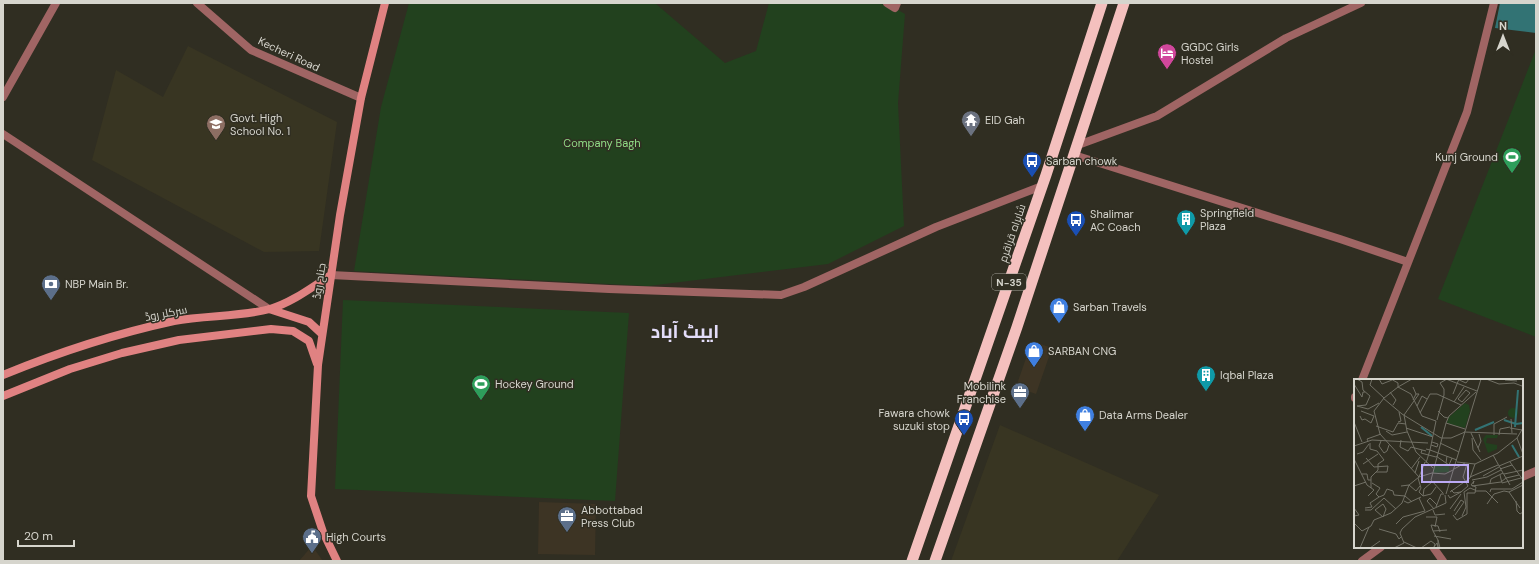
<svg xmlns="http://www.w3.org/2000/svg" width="1539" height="564" font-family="'DM Sans',Cairo,sans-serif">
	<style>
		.commercial { fill: #3d3424 }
		.built { fill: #383522 }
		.green { fill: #22411e }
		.water { fill: #327374 }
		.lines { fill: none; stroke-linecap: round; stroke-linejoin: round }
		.minor { stroke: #a06564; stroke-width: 8 }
		.tertiary { stroke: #a06564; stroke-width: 8 }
		.secondary { stroke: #e08282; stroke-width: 8 }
		.trunk { stroke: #f4c0be; stroke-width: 11 }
		.labels { text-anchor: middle; stroke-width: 3; stroke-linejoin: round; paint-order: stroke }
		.shield { fill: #302e22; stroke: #a4a39a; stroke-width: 1 }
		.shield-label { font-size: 10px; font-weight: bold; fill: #d6d5cd }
		.poi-label { font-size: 11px; fill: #d6d5cd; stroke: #302e22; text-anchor: start }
		.street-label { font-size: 11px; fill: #d6d5cd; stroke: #302e22 }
		.park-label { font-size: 11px; fill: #90dd86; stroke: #302e22 }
		.town-label { font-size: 19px; font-weight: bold; fill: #e3ddfa; stroke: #302e22 }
		.inset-river { fill: none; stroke: #327374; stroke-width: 2 }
		.inset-road { fill: none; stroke: #727166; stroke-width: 1 }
		.view { fill: #bcaaf5; fill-opacity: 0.15; stroke: #bcaaf5; stroke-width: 2 }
		.inset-edge { fill: none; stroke: #d6d5cd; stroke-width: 2 }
	</style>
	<rect width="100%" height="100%" fill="#302e22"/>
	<path class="commercial" d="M1032 341 1052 348 1036 394 1016 387Z
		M539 502 596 504 595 555 538 554Z
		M312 546 323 561H299Z"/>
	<path class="built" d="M188 46 337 122 319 251 264 252 92 160 116 70 163 97Z
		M1000 425 1159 495 1117 561H951Z"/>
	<path class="green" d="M409 3H655L725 63 756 51 769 3H886L905 14 898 103 904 226 828 264 648 286 354 271 381 107Z
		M1536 49V337L1438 299Z
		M343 300 629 313 615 501 335 489Z"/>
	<path class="water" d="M1500 3H1536V33L1495 28Z"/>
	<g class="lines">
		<path class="minor" d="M887 3 895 8 897 3
			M3 97 56 3
			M3 134 269 309
			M1078 145 1157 116 1286 38 1361 3
			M1074 155 1340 239 1408 262
			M331 275 609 289 781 295 804 287 936 227 1042 186
			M1362 380 1467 112 1494 3
			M1355 397V398
			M1522 477 1536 471
			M1433 547 1443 561
			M1362 561 1381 547"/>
		<path class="tertiary" d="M197 3 251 50 361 98"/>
		<path class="secondary" d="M269 309 309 322 322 334
			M3 375C59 352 114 334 174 321 205 315 240 317 270 309 293 302 312 287 331 275
			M3 396 70 369 122 353 179 340 271 329 293 331 309 341 317 364
			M337 561 323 532 311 496 318 365 340 215 361 98 385 3"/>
		<path class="trunk" d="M912 561 1046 175 1102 3
			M935 561 1017 327 1124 3"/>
	</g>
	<defs>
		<symbol id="hotel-pin" viewBox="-11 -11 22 30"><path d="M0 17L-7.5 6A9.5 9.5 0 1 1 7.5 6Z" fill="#d1479c" stroke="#302e22"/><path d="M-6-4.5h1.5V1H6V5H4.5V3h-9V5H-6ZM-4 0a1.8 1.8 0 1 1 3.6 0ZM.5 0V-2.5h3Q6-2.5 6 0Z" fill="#fff"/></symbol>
		<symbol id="temple-pin" viewBox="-11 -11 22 30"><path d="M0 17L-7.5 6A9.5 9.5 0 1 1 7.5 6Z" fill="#6b7280" stroke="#302e22"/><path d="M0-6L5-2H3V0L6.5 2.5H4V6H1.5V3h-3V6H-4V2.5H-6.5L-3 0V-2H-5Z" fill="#fff"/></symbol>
		<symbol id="school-pin" viewBox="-11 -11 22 30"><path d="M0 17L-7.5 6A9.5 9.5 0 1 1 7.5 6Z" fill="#8d6e63" stroke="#302e22"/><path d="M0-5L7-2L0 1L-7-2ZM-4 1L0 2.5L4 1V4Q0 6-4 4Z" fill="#fff"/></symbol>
		<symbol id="stadium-pin" viewBox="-11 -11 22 30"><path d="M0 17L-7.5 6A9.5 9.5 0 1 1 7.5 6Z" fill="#2e9e5b" stroke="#302e22"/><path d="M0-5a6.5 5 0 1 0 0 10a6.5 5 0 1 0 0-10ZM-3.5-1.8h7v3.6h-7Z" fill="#fff"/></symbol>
		<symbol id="bus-pin" viewBox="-11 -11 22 30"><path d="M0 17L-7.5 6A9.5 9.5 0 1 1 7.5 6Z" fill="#1a4fb4" stroke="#302e22"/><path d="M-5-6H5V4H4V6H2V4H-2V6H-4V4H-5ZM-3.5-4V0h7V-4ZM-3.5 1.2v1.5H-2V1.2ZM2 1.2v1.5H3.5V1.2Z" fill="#fff"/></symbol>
		<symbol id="building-pin" viewBox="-11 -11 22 30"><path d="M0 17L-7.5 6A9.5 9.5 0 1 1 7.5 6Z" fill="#0f9aa8" stroke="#302e22"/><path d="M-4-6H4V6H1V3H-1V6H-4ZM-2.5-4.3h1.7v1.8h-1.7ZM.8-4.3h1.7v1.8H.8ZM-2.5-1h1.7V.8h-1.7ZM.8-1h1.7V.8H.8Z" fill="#fff"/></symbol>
		<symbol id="bank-pin" viewBox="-11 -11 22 30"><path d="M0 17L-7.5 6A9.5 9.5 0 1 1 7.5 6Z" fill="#5c6f8a" stroke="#302e22"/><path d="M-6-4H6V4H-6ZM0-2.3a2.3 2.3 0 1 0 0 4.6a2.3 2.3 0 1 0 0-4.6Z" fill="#fff"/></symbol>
		<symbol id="shop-pin" viewBox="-11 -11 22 30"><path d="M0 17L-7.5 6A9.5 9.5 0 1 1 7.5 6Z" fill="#3f7fe0" stroke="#302e22"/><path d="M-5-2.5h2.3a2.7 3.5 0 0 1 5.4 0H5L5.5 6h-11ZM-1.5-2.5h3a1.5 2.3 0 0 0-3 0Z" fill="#fff"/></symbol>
		<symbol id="office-pin" viewBox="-11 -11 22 30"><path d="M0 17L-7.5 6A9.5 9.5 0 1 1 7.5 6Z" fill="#5c6f8a" stroke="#302e22"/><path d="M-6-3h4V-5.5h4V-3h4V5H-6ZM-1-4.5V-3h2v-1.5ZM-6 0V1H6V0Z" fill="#fff"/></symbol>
		<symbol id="civic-pin" viewBox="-11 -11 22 30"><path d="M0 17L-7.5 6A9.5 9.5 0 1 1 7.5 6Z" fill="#5c6f8a" stroke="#302e22"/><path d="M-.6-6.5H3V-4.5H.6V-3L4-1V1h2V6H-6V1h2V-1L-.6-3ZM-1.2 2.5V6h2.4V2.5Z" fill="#fff"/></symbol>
	</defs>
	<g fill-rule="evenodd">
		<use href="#hotel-pin" x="1156" y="42" width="22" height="30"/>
		<use href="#temple-pin" x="960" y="109" width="22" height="30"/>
		<use href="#school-pin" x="205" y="113" width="22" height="30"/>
		<use href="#stadium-pin" x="1501" y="146" width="22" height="30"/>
		<use href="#bus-pin" x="1021" y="150" width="22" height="30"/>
		<use href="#building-pin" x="1175" y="208" width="22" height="30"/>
		<use href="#bus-pin" x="1065" y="209" width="22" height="30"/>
		<use href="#bank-pin" x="40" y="273" width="22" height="30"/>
		<use href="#shop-pin" x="1048" y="296" width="22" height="30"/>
		<use href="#shop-pin" x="1023" y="340" width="22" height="30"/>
		<use href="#building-pin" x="1195" y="364" width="22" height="30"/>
		<use href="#stadium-pin" x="470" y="373" width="22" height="30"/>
		<use href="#office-pin" x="1009" y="381" width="22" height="30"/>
		<use href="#shop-pin" x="1074" y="404" width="22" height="30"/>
		<use href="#bus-pin" x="953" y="408" width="22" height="30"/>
		<use href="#office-pin" x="556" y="505" width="22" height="30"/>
		<use href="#civic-pin" x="301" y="526" width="22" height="30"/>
	</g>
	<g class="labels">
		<rect class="shield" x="992" y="274" width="34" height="16" rx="3"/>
		<g class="shield-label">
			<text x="1009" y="286">N-35</text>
		</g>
		<g class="poi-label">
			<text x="1181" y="51">GGDC Girls<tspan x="1181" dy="13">Hostel</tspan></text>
			<text x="230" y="122">Govt. High<tspan x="230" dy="13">School No. 1</tspan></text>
			<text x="985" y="124">EID Gah</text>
			<text x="1498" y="161" text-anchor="end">Kunj Ground</text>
			<text x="1046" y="165">Sarban chowk</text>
			<text x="1200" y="217">Springfield<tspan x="1200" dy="13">Plaza</tspan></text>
			<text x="1090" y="218">Shalimar<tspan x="1090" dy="13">AC Coach</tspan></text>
			<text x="65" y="288">NBP Main Br.</text>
			<text x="1073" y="311">Sarban Travels</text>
			<text x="1048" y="355">SARBAN CNG</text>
			<text x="1220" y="379">Iqbal Plaza</text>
			<text x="495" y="388">Hockey Ground</text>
			<text x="1006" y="390" text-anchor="end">Mobilink<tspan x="1006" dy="13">Franchise</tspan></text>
			<text x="950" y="417" text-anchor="end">Fawara chowk<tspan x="950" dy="13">suzuki stop</tspan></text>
			<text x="1099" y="419">Data Arms Dealer</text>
			<text x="581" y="514">Abbottabad<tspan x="581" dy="13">Press Club</tspan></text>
			<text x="326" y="541">High Courts</text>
		</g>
		<g class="street-label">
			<text transform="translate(289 54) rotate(25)" y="4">Kecheri Road</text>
			<text transform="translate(1012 233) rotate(-71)" y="4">شاہراہ قراقرم</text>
			<text transform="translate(319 281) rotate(-81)" y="4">جناح روڈ</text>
			<text transform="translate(166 313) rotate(-11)" y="4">سرکلر روڈ</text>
		</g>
		<g class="park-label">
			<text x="602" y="147">Company Bagh</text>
		</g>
		<g class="town-label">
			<text x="685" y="338">ایبٹ آباد</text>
		</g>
	</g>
	<g transform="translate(1354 379)">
		<rect width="169" height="169" fill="#302e22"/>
		<path d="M111 24 115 26 116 32 111 49 93 44 94 39ZM154 34a5 5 0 1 1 10 0a5 5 0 1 1-10 0ZM132 56H144L143 59H133L132 64 143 66V70L134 74 129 60ZM92 84 95 86V93L79 94 80 85 90 88Z" fill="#22411e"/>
		<path class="inset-river" d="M150 41 162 45 169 44M67 48 78 57M161 48 164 11M121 51 140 43M158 66 165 78"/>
		<path class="inset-road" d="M3 0 8 3 9 11 16 17 12 26 3 27 14 30 25 24M18 0 16 6 30 19M25 0 28 5 38 1M37 0 44 4V8L58 0M92 0 123 12M103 0 112 4 115 0M132 0 145 5 160 4 168 7M151 1 163 2M0 5 8 18 9 13H11M59 8 62 15 59 21M112 11 116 14 108 23 104 20ZM36 13 42 21 39 26M99 15 105 0M29 19 48 35 87 59M100 23 110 8M63 27 68 17 73 20M84 32 90 38 94 39M66 34 76 15H83L107 26M50 36 53 52 62 73 79 89M50 36 65 15H62M6 37 8 41 11 40 17 44 20 37 7 32M157 40 158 54M83 41 90 16V10L86 4 93 0M82 42 76 71 103 81M0 43 8 63M44 43 47 42 45 33M92 44 95 37 122 13M92 44 111 50M22 47 39 53 44 44 52 45M52 49 79 58M156 49 168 51M32 52 38 56 53 53M110 53 163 55M117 54 126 73M140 56V45L153 38M145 56 146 50 156 48M87 59H97L111 53M118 59 119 71 127 81M163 59 169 75M47 61 46 68 54 72 57 68 72 72M14 62 13 60 27 55M27 62 25 67 30 74 33 72 35 66M16 64V70L23 72 30 81 24 85V91L17 98V109M86 64 105 73M77 66 83 68 84 65 78 63M0 67 18 61 74 64M124 69 127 62 125 55M68 71 67 74 82 78M3 75 9 73 15 65M82 77 92 84M93 77 92 84 95 86 98 79M12 79 20 88 34 87 33 93H22M0 80 13 106 20 111 14 117M103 83 121 85 144 74 163 59 169 49M156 83 169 101V108M72 84 76 71 72 70M9 85 24 75M145 87 169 77M57 90 66 78M100 90 111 84M146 90 158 86M61 94 65 82M78 94 91 95 99 91M8 95H13L14 101H17M150 95 169 91M146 96 148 104 167 99M129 97 145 88M65 98 26 55 20 32 30 19 44 8 57 15 68 37 82 42M65 98 78 94M116 98 144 86M64 99 67 109 65 113 69 117 77 115 82 108M118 101 133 98 147 91M136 104 137 100 149 94 139 76M156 106 152 99 165 96M0 107 12 103M47 107 55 106 62 112 66 107M118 107 147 103 152 99 149 94M97 111 100 114 107 113 114 107 109 98 113 85M121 112H132L144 124M96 113 116 99 121 85M136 113 137 110H158L169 103M155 113 169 106M89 114 77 101 92 44M92 115 127 0M94 116 96 119 107 113M69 117 70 110 78 103M25 118 30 116 33 110 39 112 40 116 51 117 58 123M50 122 54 124 67 118M162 122 163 132 166 135 169 133M133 125 140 115 150 112 155 113 166 129M82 128 87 115H90M0 129 5 136 0 137M11 129 18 128 16 124 25 118 22 115 26 109 18 104M80 130 73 122 76 119 83 126M96 130 107 115M11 131H17L30 119 42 130M79 131 81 136 91 135M100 132 107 121 110 123 101 136M99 136 103 141 113 135V114H121L122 108 117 106 120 102 119 105M108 137 112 128 110 113 116 109 121 111M29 138 21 131 29 125 32 130 29 138M72 138H83L81 148M0 144 8 152 17 147 20 141 37 134 48 124 55 106 65 98 71 83M42 145 49 138 71 132 65 119M25 150 42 155 45 160 47 158M79 152 77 146 84 147 86 153M80 157 97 160M84 161 79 152 93 151M50 163 63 169M6 169 15 148M16 169 26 162M40 169 50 164 46 154 48 150 61 138 92 124 91 116M67 169 77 162 81 165 80 168 83 164 84 168V161L86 169"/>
		<path class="view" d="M68 86H114V103H68Z"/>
		<rect width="169" height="169" class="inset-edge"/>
	</g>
	<rect width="1539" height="564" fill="none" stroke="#d6d5cd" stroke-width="8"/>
	<g transform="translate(1503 36)" stroke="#302e22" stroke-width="3" paint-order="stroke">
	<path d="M0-3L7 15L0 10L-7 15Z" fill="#d6d5cd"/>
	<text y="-6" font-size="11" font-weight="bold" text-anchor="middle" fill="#d6d5cd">N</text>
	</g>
	<path d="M18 540v6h56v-6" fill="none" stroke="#d6d5cd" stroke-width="2"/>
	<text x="24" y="540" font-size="12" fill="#d6d5cd" stroke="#302e22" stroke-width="3" paint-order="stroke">20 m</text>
</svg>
